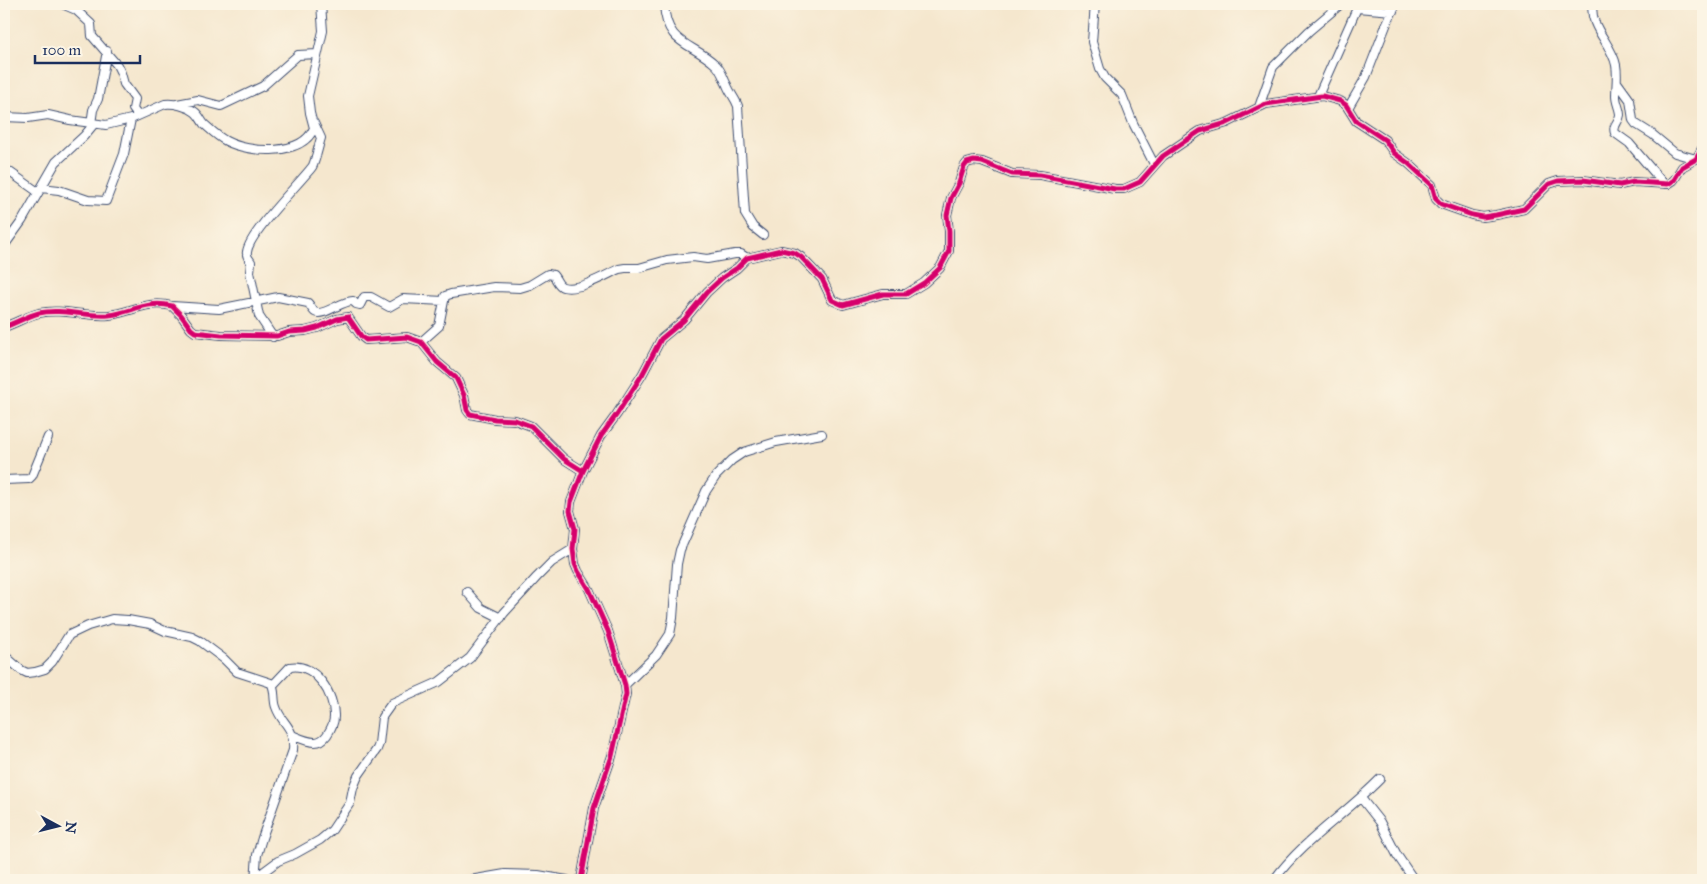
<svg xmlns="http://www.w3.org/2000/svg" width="1707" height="884" font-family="'IM FELL Great Primer',serif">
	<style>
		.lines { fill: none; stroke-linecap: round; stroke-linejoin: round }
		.street-casing { stroke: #3c4b6f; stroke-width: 10 }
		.street { stroke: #fff; stroke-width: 8 }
		.cycleway-casing { stroke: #fcf5e5; stroke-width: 8 }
		.cycleway { stroke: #d6006c; stroke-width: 5 }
	</style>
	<rect width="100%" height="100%" fill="#fcf5e5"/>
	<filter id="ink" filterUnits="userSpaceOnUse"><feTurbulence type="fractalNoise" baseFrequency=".02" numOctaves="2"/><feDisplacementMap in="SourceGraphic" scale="10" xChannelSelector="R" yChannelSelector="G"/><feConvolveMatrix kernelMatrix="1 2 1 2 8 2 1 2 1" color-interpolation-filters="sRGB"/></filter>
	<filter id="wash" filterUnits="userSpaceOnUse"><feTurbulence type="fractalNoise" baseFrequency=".0096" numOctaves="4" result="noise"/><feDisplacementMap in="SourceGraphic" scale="20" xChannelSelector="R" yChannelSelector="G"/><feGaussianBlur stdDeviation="1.12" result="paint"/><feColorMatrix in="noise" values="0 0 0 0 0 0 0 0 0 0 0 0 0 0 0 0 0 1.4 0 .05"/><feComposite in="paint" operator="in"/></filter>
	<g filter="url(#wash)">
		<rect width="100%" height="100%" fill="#f5e7ce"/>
	</g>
	<g filter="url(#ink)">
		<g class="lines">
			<defs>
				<path id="street" d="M62 4 76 10 91 24 92 36 117 65 121 73 124 84 135 99 133 109 138 116
					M664 4C666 46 692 42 716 65 722 71 723 78 727 85 730 93 735 98 738 106L745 214 753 227 763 235
					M1095 4 1092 42 1100 69 1105 78 1122 95 1133 123 1154 164
					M1593 4C1588 26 1612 44 1616 65 1618 76 1616 85 1616 96 1616 103 1620 109 1620 115 1619 123 1612 125 1615 133L1629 143 1664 184
					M4 6 7 4
					M1617 82 1630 100 1633 120 1636 124 1652 134 1675 153 1696 159
					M1318 96 1357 8 1393 11
					M177 104 198 100 221 106 263 86 298 55 317 54
					M1259 107 1273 67 1309 31 1341 4
					M1348 108 1366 77 1387 23 1396 4
					M4 117 28 118 48 115 70 120 106 125 131 119 165 104C174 103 187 106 195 112 199 115 201 120 204 124 211 130 218 137 226 141 249 153 302 157 314 128L310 113 308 96 323 31 321 4
					M91 124 93 110 98 99 107 51
					M4 171 7 170 38 192
					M41 188 59 190 88 200 106 201 124 154 131 119
					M4 246 22 221 56 162 84 136 94 124
					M172 306 219 309 278 297 308 303C310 305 313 311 315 312 323 317 343 300 353 301L356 304 360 305 364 297H371L389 307 403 299 444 301
					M4 327C16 323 27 316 39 313 62 308 86 317 109 315 133 312 146 300 172 306L181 315 191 329 195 332 221 335 277 336 289 332 305 331 317 328 337 319 348 317 361 336 366 340 407 337 421 342 437 362 456 378 464 395 467 410 470 414 495 419 515 420 531 426 564 459 583 471
					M273 337 259 316 250 272 251 262C249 259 246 256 247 252 249 233 299 184 312 167 315 163 319 144 321 138L314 123
					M421 342 439 326 445 296 451 294 494 287 520 288 530 285 548 274 553 275C556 278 558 286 563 287 579 291 604 276 619 269L625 268H639L667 260 693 257 707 259 735 254H741L747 258
					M4 480 29 479 32 476 48 437
					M467 592 481 608 501 618
					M4 655 21 670 27 673 35 672 45 669 52 662 69 635 88 626 112 619 128 620 150 624 165 631 192 637 200 641 224 659 237 672 271 683C276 690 273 699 276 707 282 725 295 726 293 750L262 838 257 855 255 880
					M273 685 290 667C315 662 335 695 334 717 334 723 331 729 327 735 324 739 320 742 315 742 307 742 299 738 292 735
					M625 685 656 655 670 634 673 618 677 564 680 550 706 491 716 476 732 460 744 452 776 442 822 434
					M1361 798 1380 822 1397 855 1414 880
					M255 878 278 861 295 854 320 840 332 830 350 803 353 788 358 776 377 749 379 744 382 717 392 703 439 682 470 658 504 613 537 577 552 562 573 549
					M470 880 505 874 538 875 567 880
					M581 880 594 808 612 756 626 694 625 685 608 631 589 589 578 571 575 564 573 549 575 529 570 511 571 502 583 471 601 436 617 414 642 375 661 339 684 320 707 292 722 278 737 268 747 258 781 250 795 253 801 257 822 279 832 300 843 305 883 294H906L924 283 940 268 949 251V231L947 215 951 198 959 183 964 167 967 163 974 161 982 162 1012 174 1040 175 1115 189H1124L1140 182 1163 156 1200 131 1227 123 1266 104 1322 96 1340 101 1346 105 1356 121 1385 140 1394 153 1408 163 1432 185 1436 199 1441 204 1472 215 1483 217 1496 215 1524 209 1549 184 1558 181 1583 180 1620 185 1634 182 1668 184 1674 180 1682 167 1696 159 1703 147
					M1274 880C1303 840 1346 814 1380 779"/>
			</defs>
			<use href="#street" class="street-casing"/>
			<use href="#street" class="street"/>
			<defs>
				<path id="cycleway" d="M4 327C16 323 27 316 39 313 62 308 86 317 109 315 133 312 146 300 172 306L181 315 191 329 195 332 221 335 277 336 289 332 305 331 317 328 337 319 348 317 361 336 366 340 407 337 421 342 437 362 456 378 464 395 467 410 470 414 495 419 515 420 531 426 564 459 583 471
					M581 880 594 808 612 756 626 694 625 685 608 631 589 589 578 571 575 564 573 549 575 529 570 511 571 502 583 471 601 436 617 414 642 375 661 339 684 320 707 292 722 278 737 268 747 258 781 250 795 253 801 257 822 279 832 300 843 305 883 294H906L924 283 940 268 949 251V231L947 215 951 198 959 183 964 167 967 163 974 161 982 162 1012 174 1040 175 1115 189H1124L1140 182 1163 156 1200 131 1227 123 1266 104 1322 96 1340 101 1346 105 1356 121 1385 140 1394 153 1408 163 1432 185 1436 199 1441 204 1472 215 1483 217 1496 215 1524 209 1549 184 1558 181 1583 180 1620 185 1634 182 1668 184 1674 180 1682 167 1696 159 1703 147"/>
			</defs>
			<use href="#cycleway" class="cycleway-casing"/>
			<use href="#cycleway" class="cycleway"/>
		</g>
	</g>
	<rect width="1707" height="884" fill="none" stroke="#fcf5e5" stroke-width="20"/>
	<g transform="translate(58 826) rotate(97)" stroke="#fcf5e5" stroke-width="4" paint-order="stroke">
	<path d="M0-4L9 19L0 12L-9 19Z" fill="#1b2f5e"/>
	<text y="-8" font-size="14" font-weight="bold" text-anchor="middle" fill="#1b2f5e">N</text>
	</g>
	<path d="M35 55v8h105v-8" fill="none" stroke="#1b2f5e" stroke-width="2.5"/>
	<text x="42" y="55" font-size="15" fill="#1b2f5e" stroke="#fcf5e5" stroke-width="4" paint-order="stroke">100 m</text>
</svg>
